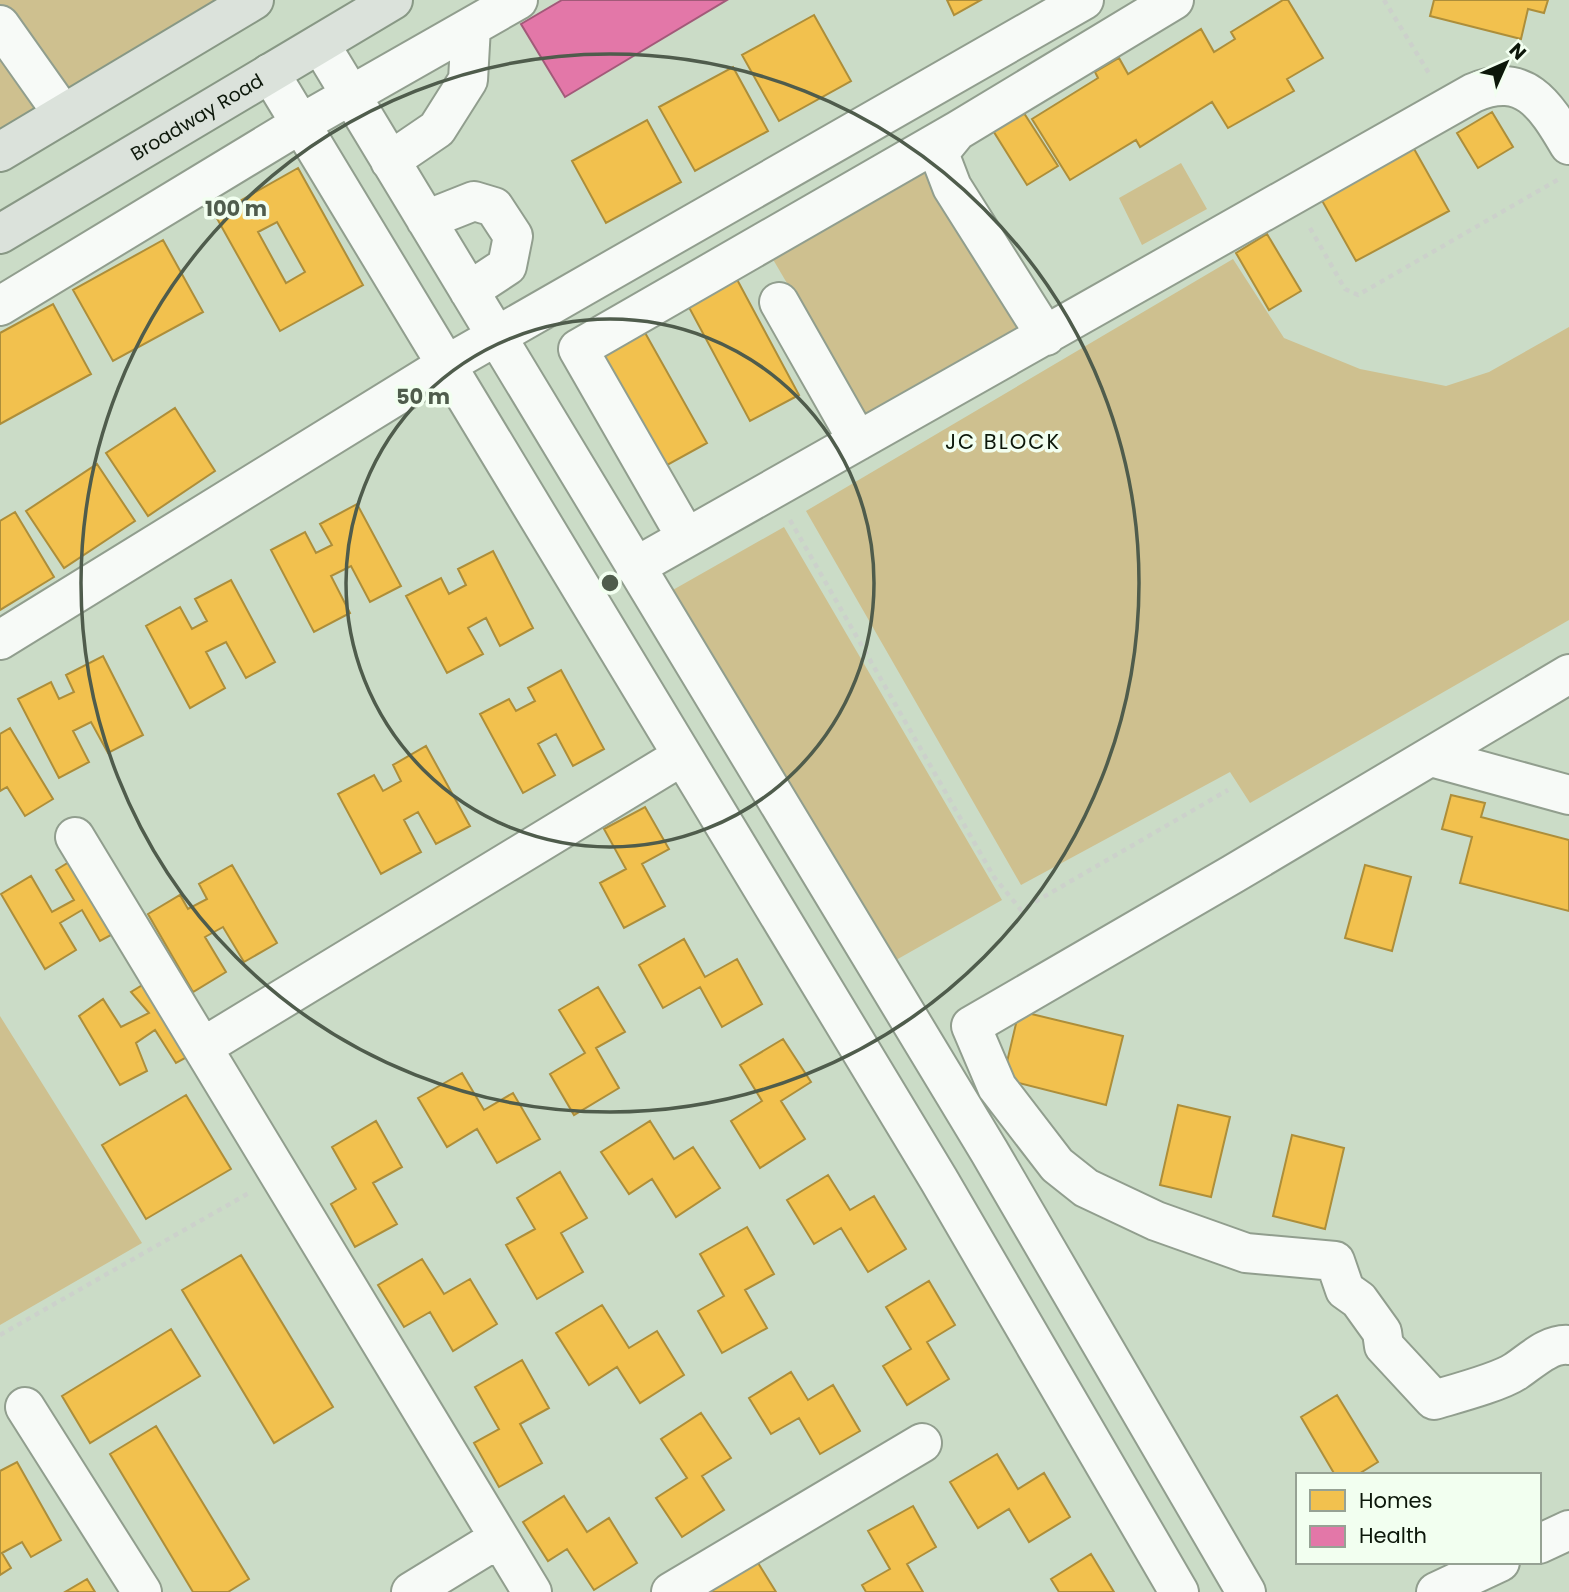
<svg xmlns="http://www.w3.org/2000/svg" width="1569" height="1592" font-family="Poppins,sans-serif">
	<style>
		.green { fill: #cec08f }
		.homes { fill: #f2c14e; stroke: #ad8e3a; stroke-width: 2; fill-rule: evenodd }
		.health { fill: #e377a8; stroke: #a25a79; stroke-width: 2 }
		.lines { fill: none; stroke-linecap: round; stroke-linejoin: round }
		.minor-casing { stroke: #919e8e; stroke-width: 42 }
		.major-casing { stroke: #889885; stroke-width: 42 }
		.path { stroke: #ccd1cb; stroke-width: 4.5; stroke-dasharray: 5 5; stroke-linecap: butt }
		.minor { stroke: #f7faf7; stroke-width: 38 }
		.major { stroke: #dbe2db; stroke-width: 38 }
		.ring { fill: none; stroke: #4f5c4c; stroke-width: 3.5 }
		.labels { text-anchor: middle; stroke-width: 7; stroke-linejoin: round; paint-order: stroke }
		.street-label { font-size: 19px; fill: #0c170a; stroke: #f2fff0 }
		.neighbourhood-label { font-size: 21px; letter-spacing: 2px; fill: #0c170a; stroke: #f2fff0 }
		.centre { fill: #4f5c4c; stroke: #f2fff0; stroke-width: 3.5 }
		.ring-label { font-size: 21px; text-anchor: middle; font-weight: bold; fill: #4f5c4c; stroke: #f2fff0; stroke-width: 7; stroke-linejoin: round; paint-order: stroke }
	</style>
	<rect width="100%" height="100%" fill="#cbdcc7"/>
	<path class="green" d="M0 0H219L0 129Z
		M1181 163 1207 209 1142 245 1119 198Z
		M927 164 1029 329 868 421 771 256Z
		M1233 259 1284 338 1360 369 1446 386 1489 372 1569 327V620L1250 803 1230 772 1021 885 806 511Z
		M784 527 1002 900 889 964 664 595Z
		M0 1016 142 1243 0 1325Z"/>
	<path class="homes" d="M947 0H981L954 15Z
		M1283 0H1288L1323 58 1287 79 1294 91 1228 128 1212 102 1140 147 1136 140 1070 180 1032 119 1098 78 1095 72 1119 58 1128 74 1201 29 1214 52 1235 39 1231 32Z
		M1434 0H1548L1544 13 1528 9 1521 39 1430 16Z
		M814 15 851 81 779 121 742 55Z
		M733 67 768 131 695 171 659 107Z
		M1022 110 1058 166 1027 185 992 129Z
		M1492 112 1513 147 1478 168 1457 133Z
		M647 120 681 182 606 223 572 161Z
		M1413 147 1449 211 1356 261 1320 197Z
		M298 168 363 285 280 331 215 215ZM277 222 305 272 286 283 258 232Z
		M1267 234 1301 291 1269 310 1236 253Z
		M163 240 203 312 113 361 73 290Z
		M733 272 799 395 750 421 684 298Z
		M53 304 91 374 0 424V333Z
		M639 322 707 443 660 469 592 348Z
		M175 408 215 471 148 516 106 453Z
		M97 464 135 521 64 568 26 511Z
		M357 504 401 586 370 602 351 566 331 576 350 613 314 632 271 550 305 532 316 553 332 545 320 524Z
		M15 512 54 577 0 610V521Z
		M493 551 533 628 500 646 486 618 468 628 483 654 447 673 406 596 441 578 449 594 466 585 458 569Z
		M231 580 275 662 246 678 226 642 206 652 225 688 190 708 146 626 180 607 192 629 207 621 195 599Z
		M103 656 143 735 108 753 91 722 73 731 89 762 59 778 18 699 51 682 59 699 74 692 66 675Z
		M561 670 604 749 573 766 556 734 538 744 555 775 523 793 480 714 509 699 516 711 535 701 528 688Z
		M10 728 53 799 25 816 7 787 0 791V734Z
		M426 746 470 826 436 844 418 812 404 820 421 852 381 874 338 794 374 775 383 791 401 781 393 765Z
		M1451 795 1485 803 1481 817 1569 840V911L1460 883 1472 837 1442 829Z
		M645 807 669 849 642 864 665 906 624 928 600 883 626 869 604 829Z
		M79 856 122 929 100 941 82 910 60 923 76 950 45 969 1 894 31 876 52 912 74 900 56 870Z
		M232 865 277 943 244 962 223 927 205 937 226 972 193 992 148 914 180 895 188 909 207 899 199 884Z
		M1365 865 1411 877 1392 951 1345 938Z
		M684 939 705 977 737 959 762 1004 722 1027 700 987 663 1008 639 965Z
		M154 978 198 1051 176 1063 155 1030 136 1043 147 1071 120 1085 79 1016 103 999 121 1027 149 1013 131 992Z
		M598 987 625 1032 596 1048 619 1088 574 1115 550 1074 585 1053 559 1010Z
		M1019 1011 1123 1036 1106 1105 1003 1079Z
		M783 1039 811 1082 781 1101 805 1139 760 1168 731 1121 762 1101 740 1065Z
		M462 1073 484 1110 513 1093 540 1139 497 1163 477 1129 447 1147 418 1098Z
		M186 1095 231 1169 146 1219 102 1145Z
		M1178 1105 1230 1117 1211 1197 1160 1185Z
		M376 1121 402 1167 373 1183 397 1224 355 1247 331 1204 356 1189 332 1147Z
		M650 1121 674 1159 693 1147 720 1188 676 1217 652 1179 629 1194 601 1152Z
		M1292 1135 1344 1148 1325 1229 1273 1216Z
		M560 1172 587 1218 561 1233 583 1272 537 1299 506 1245 535 1229 517 1198Z
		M828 1175 850 1210 874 1196 906 1249 868 1272 841 1228 814 1244 787 1200Z
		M747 1227 774 1274 745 1290 767 1328 722 1353 698 1311 724 1296 700 1254Z
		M241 1255 333 1407 274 1443 182 1290Z
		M422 1259 444 1294 470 1279 497 1324 453 1351 430 1312 404 1327 378 1285Z
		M929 1281 955 1325 927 1342 949 1379 907 1405 883 1366 911 1349 886 1307Z
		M602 1305 629 1348 657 1331 684 1375 640 1403 617 1367 589 1385 556 1333Z
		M171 1329 200 1376 90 1443 62 1396Z
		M522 1360 549 1408 520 1424 542 1463 499 1487 474 1443 499 1429 475 1387Z
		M791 1372 808 1400 833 1385 860 1431 820 1454 799 1418 771 1434 749 1398Z
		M1337 1395 1378 1462 1357 1475H1335L1301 1417Z
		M701 1413 731 1458 702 1476 724 1510 682 1537 656 1498 687 1478 661 1439Z
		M156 1426 249 1579 228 1592H193L110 1454Z
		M997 1454 1018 1489 1044 1473 1070 1517 1029 1542 1009 1509 978 1528 950 1482Z
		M17 1462 61 1540 31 1557 22 1542 2 1553 11 1568 0 1575V1471Z
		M564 1496 587 1532 609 1518 637 1563 594 1590 567 1549 548 1561 523 1522Z
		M913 1506 936 1547 907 1564 923 1592H866L862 1585 890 1569 868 1531Z
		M1091 1554 1114 1592H1059L1051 1579Z
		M755 1558 776 1592H709Z
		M87 1579 95 1592H65Z"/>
	<path class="health" d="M562 0H727L565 97 521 24Z"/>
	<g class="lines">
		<defs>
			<path id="minor" d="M0 25 63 114
				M320 44 989 1151 1246 1592
				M270 73 939 1180 1179 1592
				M390 161 437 129 468 80 471 27
				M426 220 474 201 494 207 513 236 507 266 469 291
				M779 302 858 441
				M0 306 302 123 518 0
				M1046 336 952 187 939 153 957 131 1174 0
				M686 537 578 349 957 131
				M635 567 1473 93C1524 71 1545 104 1569 145
				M0 640 446 365 1084 0
				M1569 674 1233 874 971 1026 997 1087 1057 1165 1086 1188 1156 1221 1246 1253 1335 1261 1345 1290 1359 1300 1382 1332 1384 1346 1434 1400C1454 1394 1500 1382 1516 1371 1531 1361 1549 1343 1569 1345
				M1431 757 1569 795
				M75 837 532 1592
				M203 1047 682 756
				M25 1407 142 1592
				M1539 1544 1569 1530
				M411 1592 499 1538
				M671 1592 922 1443
				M1436 1592 1500 1562"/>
			<g id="major">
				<path d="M0 152 254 0"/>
				<path id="s1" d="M0 234 393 0"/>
			</g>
		</defs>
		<use href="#minor" class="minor-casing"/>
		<use href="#major" class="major-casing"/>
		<path class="path" d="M1384 0 1430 75
			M1310 228 1345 289 1358 295 1559 179
			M790 520 994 877 1021 910 1228 790
			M0 1335 249 1193"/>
		<use href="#minor" class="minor"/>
		<use href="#major" class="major"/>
	</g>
	<g class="ring">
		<circle cx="610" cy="583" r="264"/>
		<circle cx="610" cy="583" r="529"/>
	</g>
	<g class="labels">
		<g class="street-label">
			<text dy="7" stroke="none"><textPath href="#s1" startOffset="229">Broadway Road</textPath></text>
		</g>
		<g class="neighbourhood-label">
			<text x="1003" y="449">JC BLOCK</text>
		</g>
	</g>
	<circle cx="610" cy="583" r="10" class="centre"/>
	<g class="ring-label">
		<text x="236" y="216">100 m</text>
		<text x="423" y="404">50 m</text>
	</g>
	<rect x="1296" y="1473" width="245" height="91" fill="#f2fff0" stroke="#96a294" stroke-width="2"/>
	<rect x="1310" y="1490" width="35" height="21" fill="#f2c14e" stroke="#96a294" stroke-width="2"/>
	<text x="1359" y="1508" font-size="21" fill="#0c170a">Homes</text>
	<rect x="1310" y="1526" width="35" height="21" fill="#e377a8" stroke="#96a294" stroke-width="2"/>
	<text x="1359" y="1543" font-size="21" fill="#0c170a">Health</text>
	<g transform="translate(1506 63) rotate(45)" stroke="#f2fff0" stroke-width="5" paint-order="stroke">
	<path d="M0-5L12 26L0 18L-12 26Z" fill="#0c170a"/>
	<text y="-10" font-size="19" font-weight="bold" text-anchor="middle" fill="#0c170a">N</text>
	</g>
</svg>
